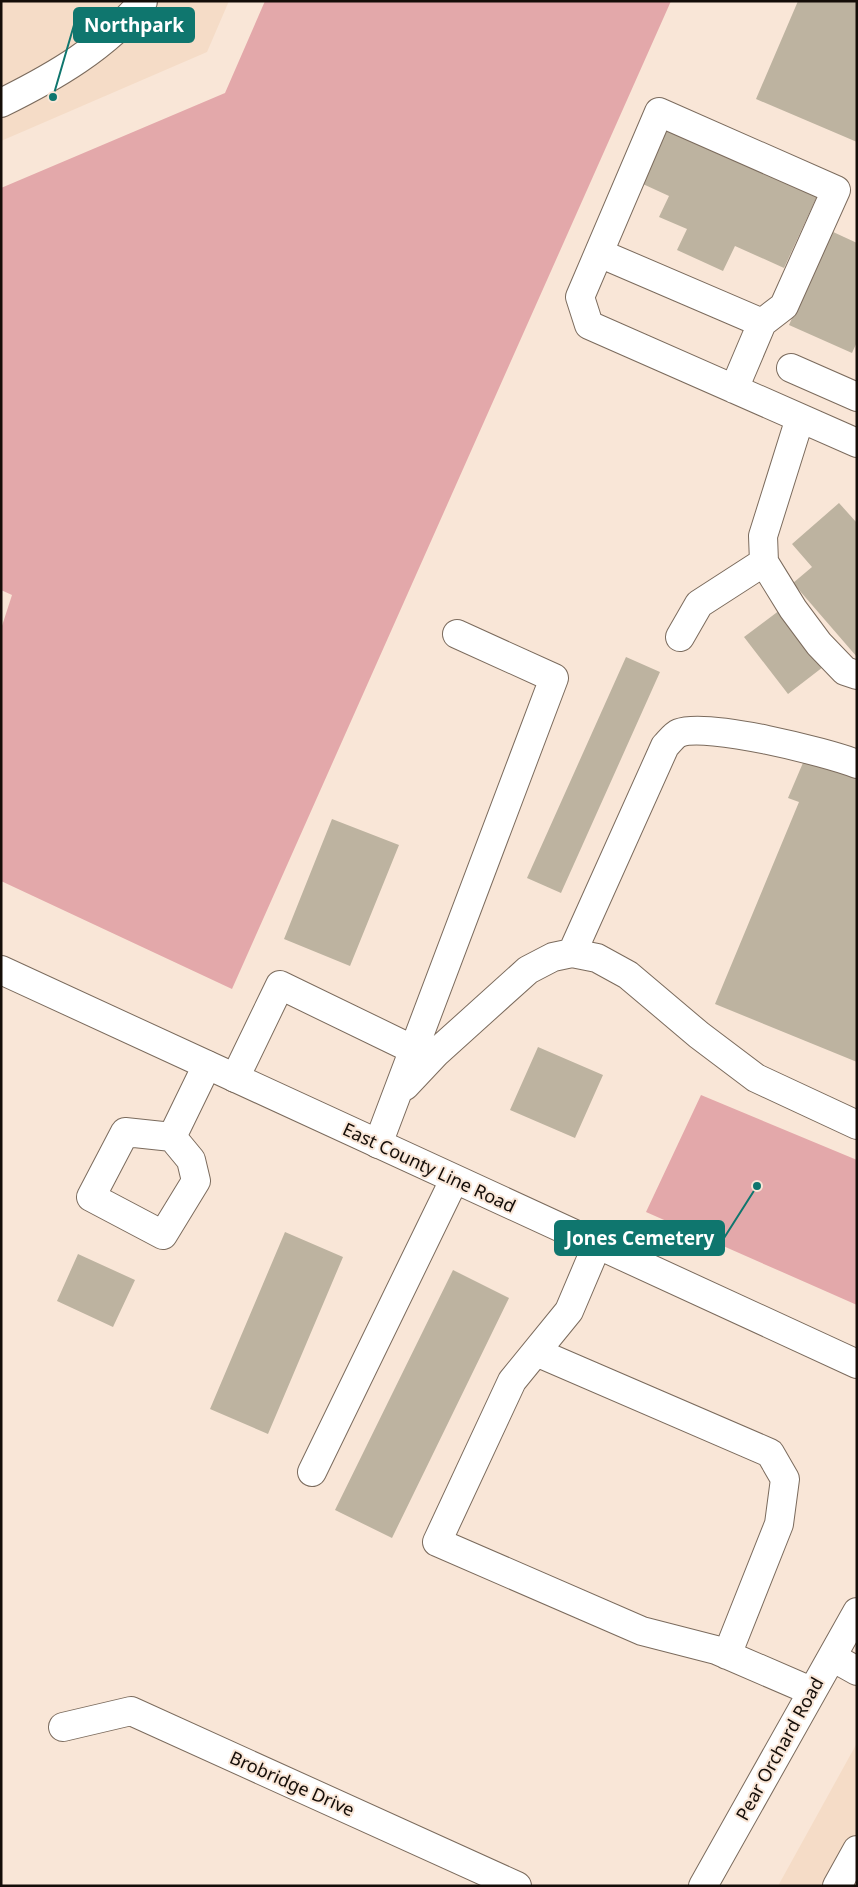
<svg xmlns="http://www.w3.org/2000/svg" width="858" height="1887" font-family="'Noto Sans',sans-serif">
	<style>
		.built { fill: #f5dcc7 }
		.green { fill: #e3a8aa }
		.building { fill: #bdb3a0 }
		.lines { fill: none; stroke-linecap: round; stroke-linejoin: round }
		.minor-casing { stroke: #7b6b5d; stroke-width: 30 }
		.major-casing { stroke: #7b6b5d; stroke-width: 30 }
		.minor { stroke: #fff; stroke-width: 28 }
		.major { stroke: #fff; stroke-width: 28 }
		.labels { text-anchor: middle; stroke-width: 4; stroke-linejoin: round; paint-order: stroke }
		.street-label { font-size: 18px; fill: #140d08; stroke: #f9e6d7 }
		.leader { fill: none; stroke: #0f766e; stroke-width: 2 }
		.callout-dot { fill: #0f766e; stroke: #f9e6d7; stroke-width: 2 }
		.callout { fill: #0f766e; stroke: #0f766e; stroke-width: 2 }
		.callout-label { font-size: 19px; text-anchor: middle; font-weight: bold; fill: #fff }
	</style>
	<rect width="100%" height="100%" fill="#f9e6d7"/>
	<path class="built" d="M1 1H229L207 52 1 141Z
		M857 1743V1886H778Z"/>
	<path class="green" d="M265 1H671L232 989 1 881V629L12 595 1 590V188L225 93Z
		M701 1095 857 1160V1305L646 1212Z"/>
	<path class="building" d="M798 1H857V142L756 99Z
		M658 121 818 194 784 268 735 246 723 271 677 250 687 229 659 217 669 196 632 179Z
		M831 231 857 243V342L852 353 789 325Z
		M839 503 857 523V657L793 583 812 567 792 544Z
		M780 610 823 667 788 694 744 637Z
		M626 657 660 672 561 893 527 878Z
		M808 751 857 771V1062L715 1004 799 802 788 798Z
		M332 819 399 845 350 966 284 939Z
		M538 1047 603 1075 575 1138 510 1110Z
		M285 1232 343 1257 268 1434 210 1409Z
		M78 1254 135 1280 113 1327 57 1301Z
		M453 1270 509 1298 392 1538 335 1510Z"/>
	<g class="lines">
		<defs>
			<path id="minor" d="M1 103C54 77 106 47 143 1
				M599 253 762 323 734 389
				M762 323 784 306 836 190 659 112 580 297 589 325 857 443
				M791 368 857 397
				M800 418 763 536 764 562 793 609 819 644 845 671 857 675
				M680 637 699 604 764 562
				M572 953 665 746C669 742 674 735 679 733 707 722 826 752 857 764
				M235 1078 280 985 414 1050
				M405 1086 437 1052 528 970 553 957 572 953 597 958 628 975 699 1035 756 1078 857 1125
				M172 1137 191 1160 196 1181 163 1235 91 1197 125 1132 172 1137 207 1065
				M378 1144 554 678 457 634
				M597 1245 569 1311 512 1381 437 1542 642 1631 716 1650 811 1691
				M536 1352 770 1453 785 1479 779 1524 727 1655
				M312 1472 454 1180
				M832 1657 857 1671
				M63 1727 131 1711 517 1886
				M703 1886 857 1612
				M837 1886 857 1850"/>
			<path id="major" d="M1 970 857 1364"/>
		</defs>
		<use href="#minor" class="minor-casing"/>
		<use href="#major" class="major-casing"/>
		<use href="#minor" class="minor"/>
		<use href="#major" class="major"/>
	</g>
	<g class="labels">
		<g class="street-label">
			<text transform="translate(429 1168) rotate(25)" y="6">East County Line Road</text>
			<text transform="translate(780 1749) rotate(-61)" y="6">Pear Orchard Road</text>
			<text transform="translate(292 1784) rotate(24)" y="6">Brobridge Drive</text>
		</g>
	</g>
	<path class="leader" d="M53 97L74 25M757 1186L724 1238"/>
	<g class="callout-dot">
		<circle cx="53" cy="97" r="5"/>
		<circle cx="757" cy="1186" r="5"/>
	</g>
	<g class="callout">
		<rect x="74" y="8" width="120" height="34" rx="5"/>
		<rect x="555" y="1221" width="169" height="34" rx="5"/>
	</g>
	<g class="callout-label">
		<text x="134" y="32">Northpark</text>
		<text x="640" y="1245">Jones Cemetery</text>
	</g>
	<rect width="858" height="1887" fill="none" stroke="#140d08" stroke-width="5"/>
</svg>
